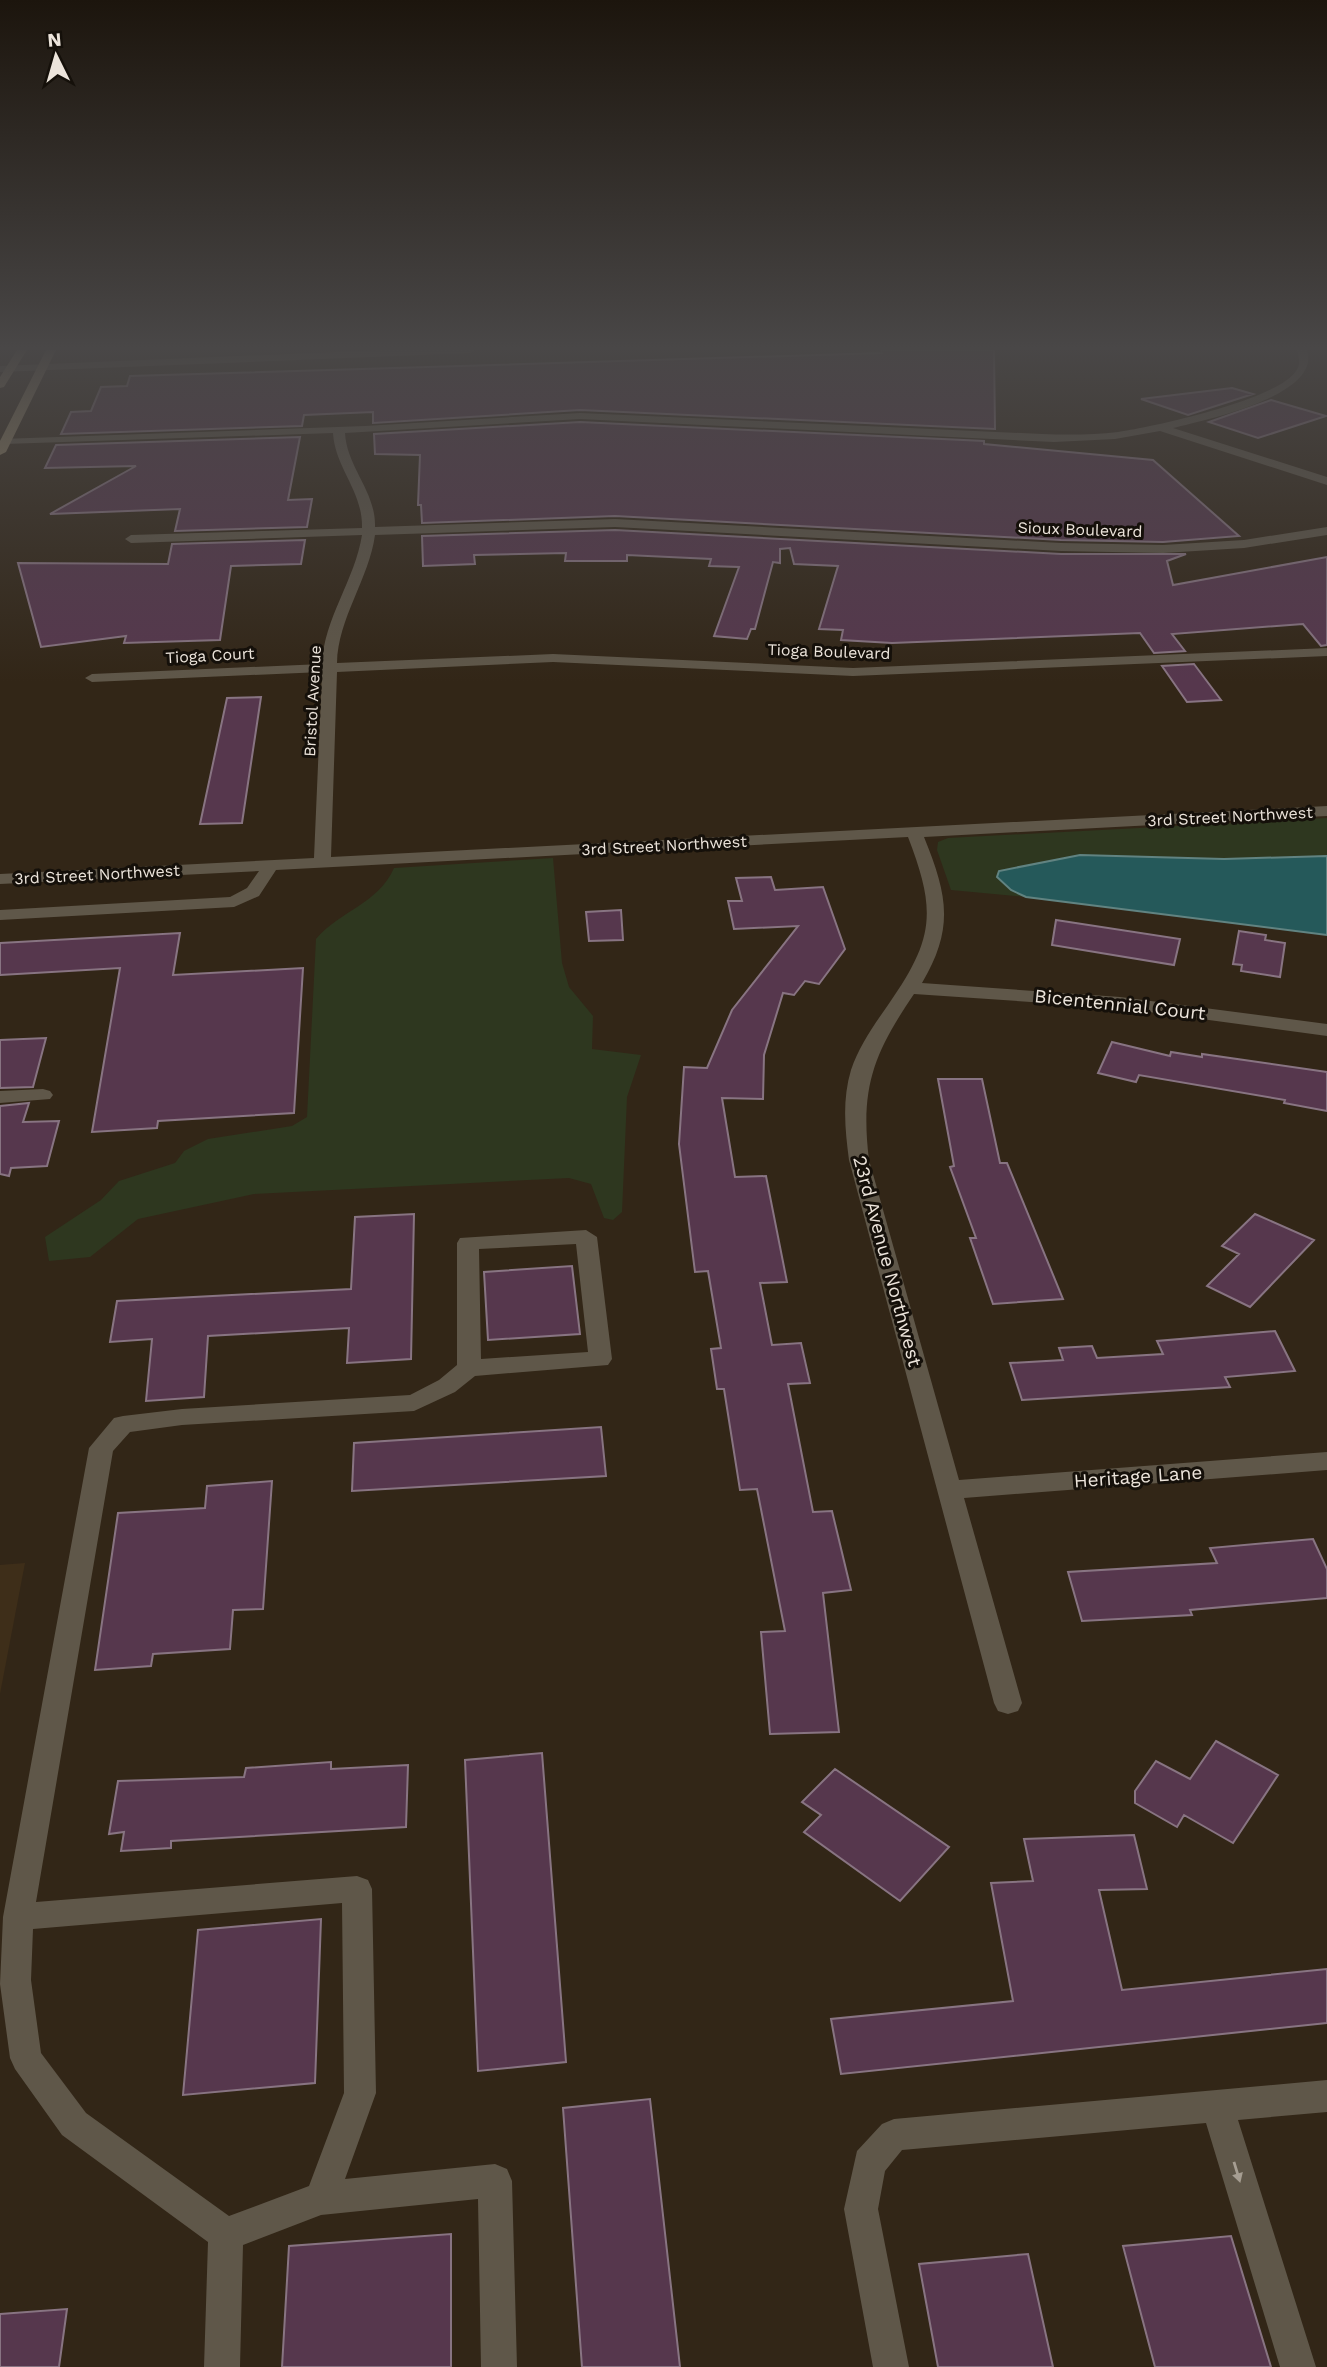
<svg xmlns="http://www.w3.org/2000/svg" width="1327" height="2367" font-family="'Work Sans',sans-serif">
	<style>
		.built { fill: #3e2e19 }
		.green { fill: #2e371f }
		.water { fill: #25595a; stroke: #618381; stroke-width: 2 }
		.building { fill: #56374d; stroke: #887482; stroke-width: 2 }
		.lines { fill: none; stroke-linecap: round; stroke-linejoin: round }
		.minor { fill: #5f5749; fill-rule: evenodd }
		.major { fill: #948566; fill-rule: evenodd }
		.oneway { fill: #a69e92 }
		.labels { text-anchor: middle; stroke-width: 6; stroke-linejoin: round; paint-order: stroke }
		.far-street-label { font-size: 16px; fill: #ece4db; stroke: #15100a }
		.street-label { font-size: 19px; fill: #ece4db; stroke: #15100a }
	</style>
	<rect width="100%" height="100%" fill="#322617"/>
	<path class="built" d="M25 1563 0 1694V1565Z"/>
	<path class="green" d="M1327 818V856L1224 859 1080 855 999 871 1011 890 1026 897 951 890 937 850 938 842 948 838Z
		M553 858 562 963 569 987 593 1016 592 1049 641 1055 627 1097 622 1212 613 1220 604 1218 591 1184 569 1178 254 1194 138 1219 90 1257 49 1261 45 1237 101 1200 119 1181 175 1163 184 1151 208 1139 292 1126 307 1117 316 939C341 910 378 904 394 868Z"/>
	<path class="water" d="M1080 855 1224 859 1327 856V935L1026 897 1011 890 997 877 999 871Z"/>
	<path class="building" d="M881 350H994L995 429 580 410 373 423V412L304 415 302 426 61 434 71 412 91 411 101 387 127 386 130 376 882 353Z
		M1232 388 1253 394 1188 415 1141 399Z
		M1271 400 1326 416 1258 438 1209 422Z
		M580 422 984 441V444L1153 460 1239 536 1163 542 1061 540 615 516 422 523 421 505H418L420 455 375 454 374 434Z
		M300 437 288 500 312 499 307 527 175 531 180 509 50 514 136 466 45 468 56 445Z
		M615 530 1061 554H1186L1167 561 1173 585 1327 557V645L1321 646 1303 624 1172 634 1185 651 1154 653 1140 633 892 643 841 640 843 630 819 629 838 566 794 564 790 548 780 549V563L773 562 755 629H751L747 639 714 636 739 567 709 566 711 559 627 555V561H565L566 553 474 555 475 564 423 566 422 536Z
		M305 540 301 564 231 566 220 640 124 643 126 636 41 647 18 563 168 564 172 544Z
		M1194 664 1221 700 1187 702 1162 666Z
		M261 697 242 823 200 824 227 698Z
		M771 877 775 890 823 887 845 949 819 984 805 981 794 995 783 993 764 1055 763 1099 722 1098 735 1177 766 1176 787 1282 760 1283 772 1345 801 1343 810 1383 788 1384 813 1512 832 1511 851 1590 823 1593 839 1732 770 1734 761 1632 785 1631 757 1489 740 1490 724 1389H717L711 1349 721 1348 708 1271 695 1272 679 1144 684 1067 707 1068 732 1010 798 926 734 929 728 901H742L736 878Z
		M621 910 623 940 589 941 586 912Z
		M1056 920 1180 939 1174 965 1052 945Z
		M1239 931 1266 935 1265 940 1285 943 1280 977 1241 971 1242 965 1233 964Z
		M180 933 173 975 303 968 294 1113 158 1121 157 1128 92 1132 120 968 0 975V943Z
		M46 1038 33 1087 0 1088V1040Z
		M1112 1042 1170 1056 1171 1052 1202 1057V1054L1327 1072V1111L1284 1103 1285 1100 1139 1075 1136 1082 1098 1073Z
		M938 1079H982L1000 1163H1007L1063 1299 993 1304 970 1238H976L950 1167 954 1166Z
		M29 1103 23 1122 59 1121 47 1166 11 1168 9 1176 0 1174V1106Z
		M414 1214 411 1359 347 1363 349 1328 208 1336 204 1397 146 1401 152 1339 110 1342 117 1301 351 1289 355 1217Z
		M1255 1214 1314 1240 1250 1307 1207 1286 1239 1254 1222 1246Z
		M572 1266 580 1334 488 1340 484 1272Z
		M1275 1331 1295 1371 1225 1377 1230 1387 1022 1400 1010 1363 1063 1360 1059 1348 1092 1346 1097 1358 1163 1354 1157 1341Z
		M601 1427 606 1476 352 1491 354 1443Z
		M272 1481 263 1609 233 1610 230 1649 153 1654 151 1666 95 1670 118 1513 205 1508 207 1486Z
		M1313 1539 1327 1569V1598L1190 1610 1192 1615 1082 1621 1068 1572 1217 1563 1210 1548Z
		M1216 1741 1278 1775 1233 1843 1184 1815 1177 1827 1135 1803V1791L1156 1761 1190 1779Z
		M542 1753 566 2062 478 2071 465 1760Z
		M331 1762V1769L408 1765 406 1827 171 1841V1848L121 1851 124 1832 109 1834 118 1781 244 1777 246 1768Z
		M835 1769 949 1847 900 1901 804 1832 821 1815 802 1802Z
		M1134 1835 1147 1889 1099 1890 1122 1990 1327 1969V2023L841 2074 831 2019 1013 2001 991 1883 1033 1881 1024 1839Z
		M321 1919 315 2083 183 2095 198 1930Z
		M650 2099 680 2367H582L563 2108Z
		M451 2234V2367H282L289 2246Z
		M1231 2236 1271 2367H1155L1123 2246Z
		M1028 2254 1053 2367H938L919 2264Z
		M67 2309 59 2367H0V2314Z"/>
	<g class="lines">
		<path class="minor" d="M385 350H475L470 353 0 372V366Z
			M1297 350H1307C1322 396 1204 420 1173 428L1327 477V485L1160 431 1115 439 1054 442 580 419 345 433C347 468 376 491 375 527L615 519 1061 543 1163 545 1244 540 1327 527V535L1244 548 1163 553 1061 551 615 527 375 535C369 579 338 618 337 663L553 654 853 668 1327 648V656L853 676 553 662 337 672 331 857 1327 806V816L924 837C947 894 955 927 922 983L1120 997 1327 1024V1036L1120 1008 914 994C874 1053 860 1087 869 1160L959 1480 1327 1452V1470L964 1498 1022 1703 1018 1711 1008 1714 998 1711 994 1703 849 1160C845 1130 842 1100 851 1070 859 1046 874 1025 888 1005 934 939 937 912 908 837L276 870 259 896 234 907 0 920V910L230 897 247 888 259 871 0 884V874L314 858 322 672 92 682 85 678 92 674 322 664C324 618 355 580 362 535L131 543 125 539 131 535 362 528C363 491 335 468 333 433L5 444 0 442 1 439 365 426 580 413 1042 434C1067 435 1093 435 1118 432 1153 427 1277 400 1296 371 1301 365 1299 357 1297 350Z
			M43 1089 50 1091 53 1095 50 1099 0 1103V1091Z
			M586 1230 597 1237 612 1359 608 1365 475 1376 455 1392 414 1411 182 1425 130 1432 113 1451 36 1902 357 1876 368 1880 372 1889 376 2093 345 2179 495 2164 507 2169 512 2181 517 2367H481L478 2199 321 2215 243 2245 240 2367H204L208 2242 62 2135 15 2069 10 2058 0 1984 3 1917 89 1448 114 1418 123 1416 182 1409 410 1395 439 1380 457 1365V1243L460 1238ZM576 1244 588 1352 481 1359 479 1249ZM342 1903 344 2093 309 2186 229 2216 86 2113 41 2053 31 1980 33 1929Z
			M1327 2080V2112L1238 2120 1316 2367H1280L1206 2123 902 2150 885 2171 878 2209 909 2367H873L844 2209 857 2151 882 2124 894 2119Z"/>
		<path class="major" d="M17 350H27L4 387 0 388V377Z
			M46 350H56L6 452 0 455V441Z"/>
	</g>
	<defs><path id="oneway-solid" d="M-6-.8H1V-3.2L6.5 0L1 3.2V.8H-6Z" transform="scale(1.75)"/></defs>
	<use class="oneway" href="#oneway-solid" transform="translate(1237 2172) rotate(73)"/>
	<linearGradient id="sky" x2="0" y2="1"><stop stop-color="#1c150d"/><stop offset="0.51" stop-color="#494747"/><stop offset="1" stop-color="#494747" stop-opacity="0"/></linearGradient>
	<rect width="1327" height="682" fill="url(#sky)"/>
	<g class="labels">
		<g class="far-street-label">
			<text transform="translate(1080 529) rotate(2)" y="6">Sioux Boulevard</text>
			<text transform="translate(829 651) rotate(2)" y="6">Tioga Boulevard</text>
			<text transform="translate(210 655) rotate(-3)" y="6">Tioga Court</text>
			<text transform="translate(312 701) rotate(-87)" y="6">Bristol Avenue</text>
			<text transform="translate(1230 816) rotate(-3)" y="6">3rd Street Northwest</text>
			<text transform="translate(664 845) rotate(-3)" y="6">3rd Street Northwest</text>
			<text transform="translate(97 874) rotate(-3)" y="6">3rd Street Northwest</text>
		</g>
		<g class="street-label">
			<text transform="translate(1120 1004) rotate(6)" y="7">Bicentennial Court</text>
			<text transform="translate(888 1261) rotate(75)" y="7">23rd Avenue Northwest</text>
			<text transform="translate(1138 1476) rotate(-4)" y="7">Heritage Lane</text>
		</g>
	</g>
	<g transform="translate(56 56) rotate(355)" stroke="#15100a" stroke-width="5" paint-order="stroke">
	<path d="M0-5L12 26L0 18L-12 26Z" fill="#ece4db"/>
	<text y="-10" font-size="19" font-weight="bold" text-anchor="middle" fill="#ece4db">N</text>
	</g>
</svg>
